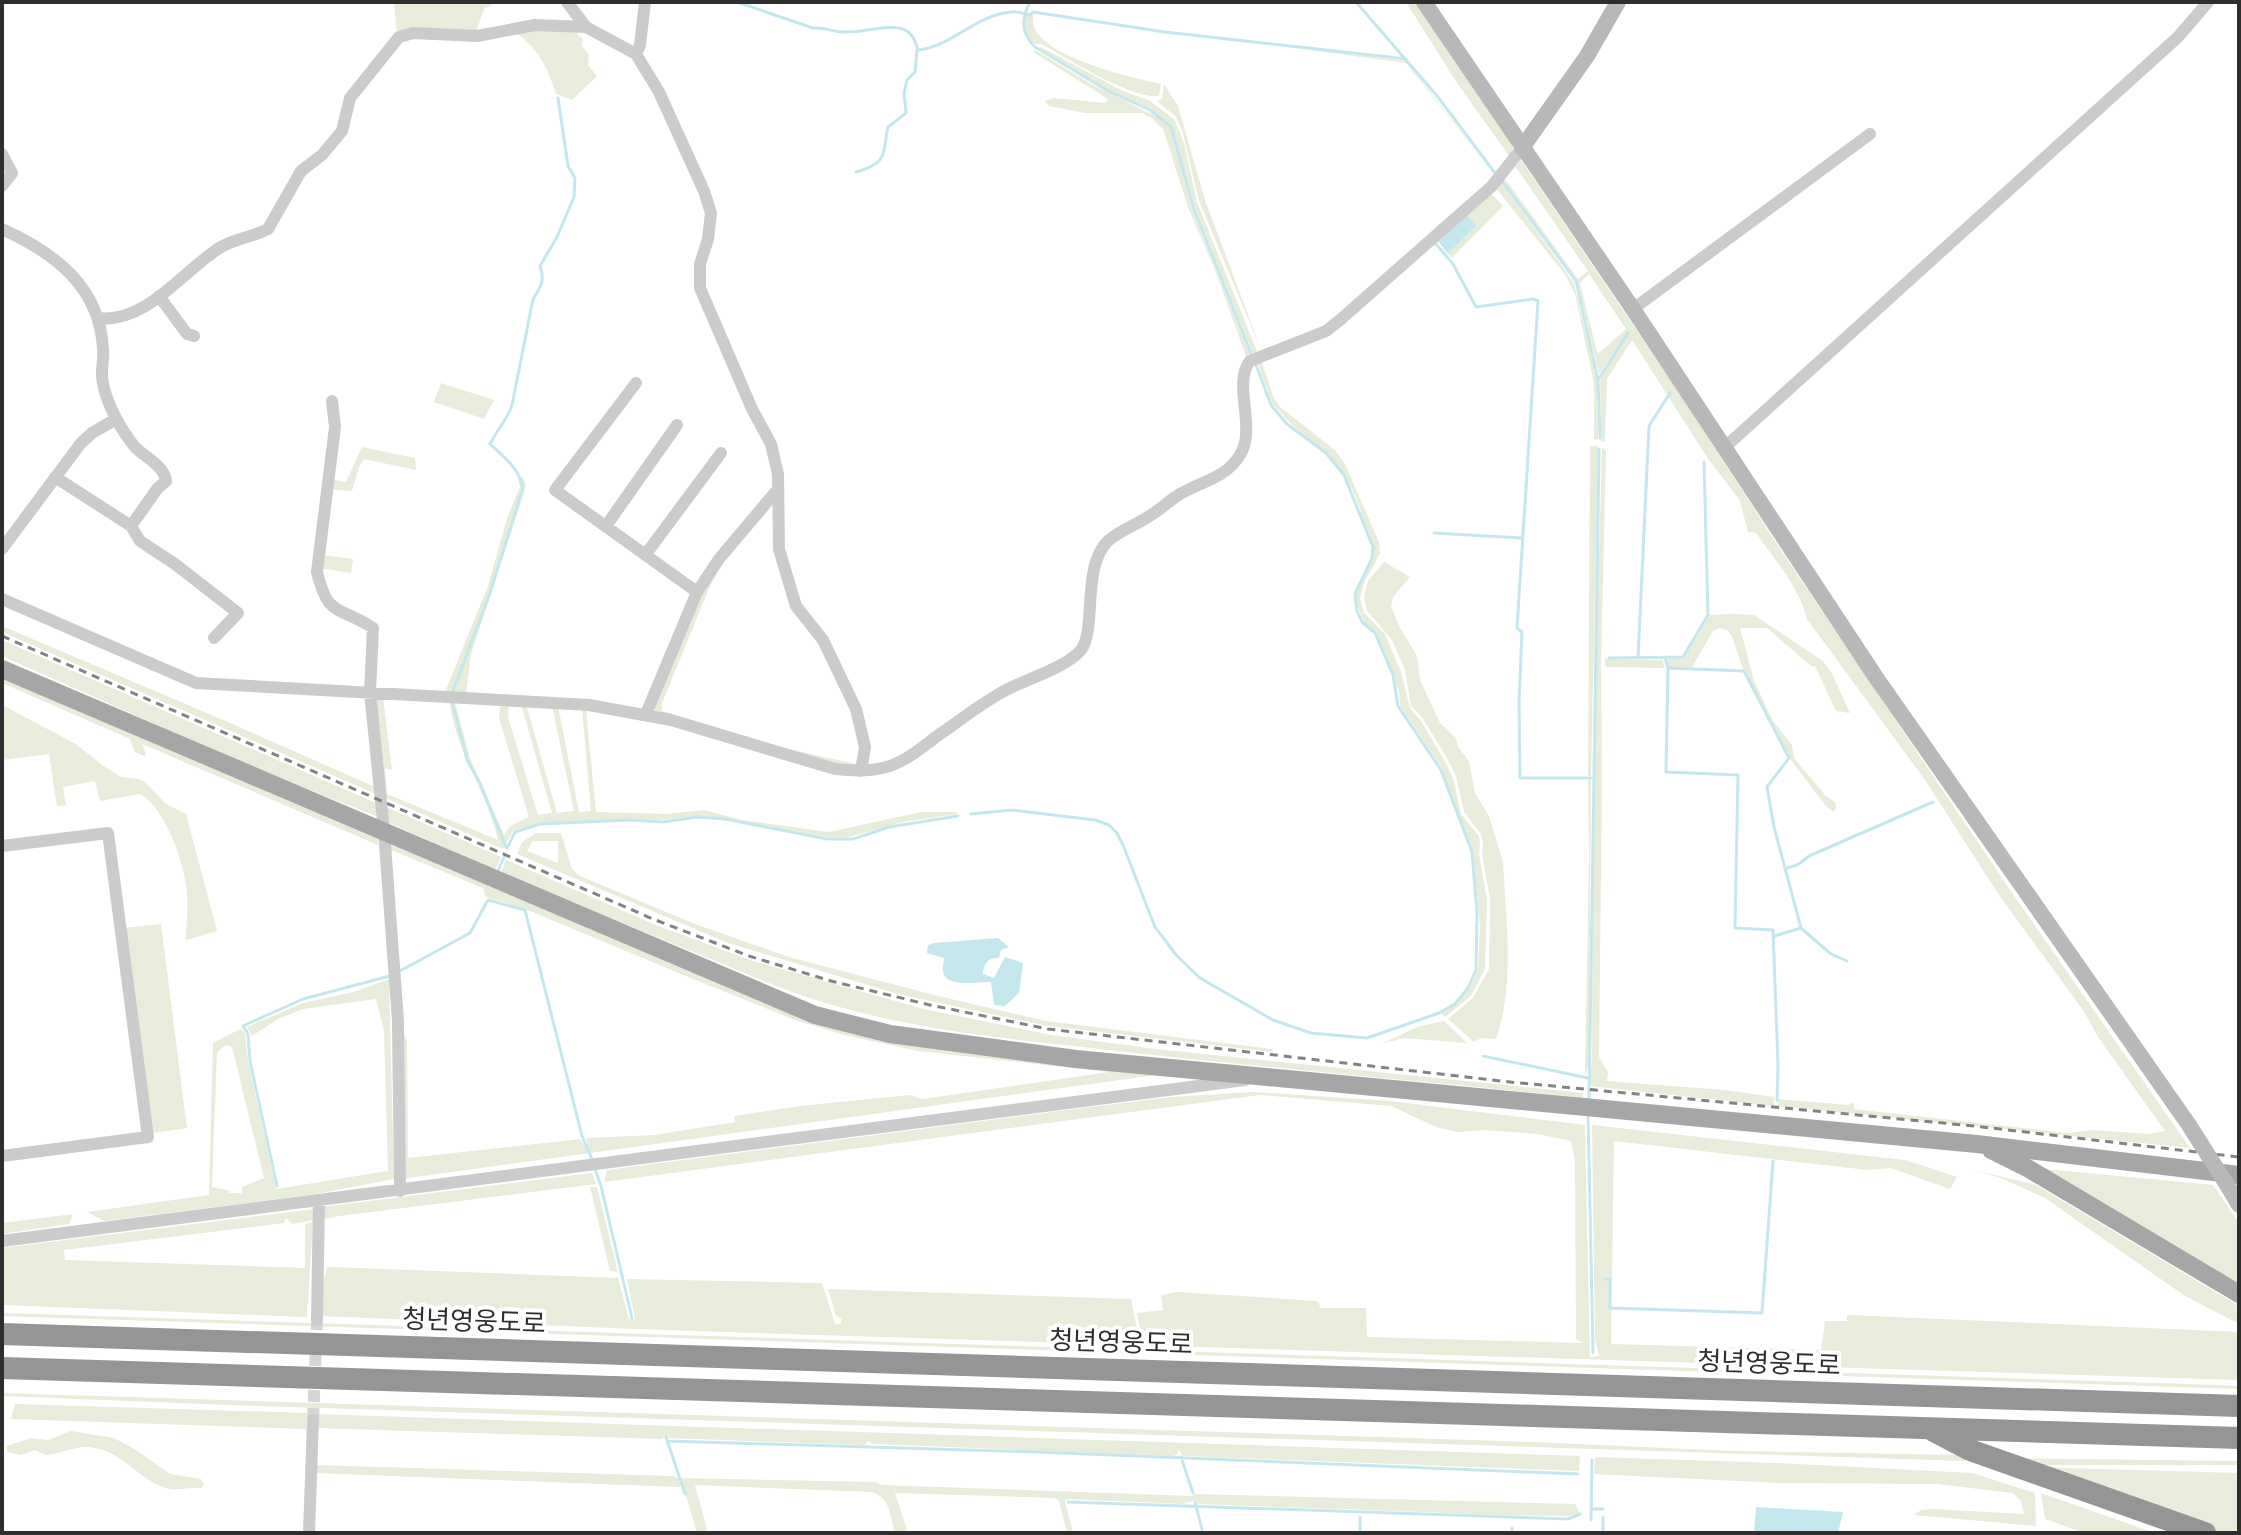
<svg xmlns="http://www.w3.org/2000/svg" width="2241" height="1535" font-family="'Varela Round','Noto Sans KR',sans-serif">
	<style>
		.green { fill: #e8ecda; fill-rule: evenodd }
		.water { fill: #c4e7ee }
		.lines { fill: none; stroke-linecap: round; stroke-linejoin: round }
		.stream { stroke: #c4e7ee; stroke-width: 3 }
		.street-tunnel { stroke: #d5d5d5; stroke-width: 12; stroke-dasharray: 12 6; stroke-linecap: butt }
		.street { stroke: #cbcbcb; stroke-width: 12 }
		.secondary { stroke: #b8b8b8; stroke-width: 16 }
		.primary { stroke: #a6a6a6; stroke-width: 18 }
		.highway { stroke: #959595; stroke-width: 22 }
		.rail { stroke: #838383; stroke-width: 3; stroke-dasharray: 8 6; stroke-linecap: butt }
		.secondary-bridge { stroke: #b8b8b8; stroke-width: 16 }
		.labels { text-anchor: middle; stroke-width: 8; stroke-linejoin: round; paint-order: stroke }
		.street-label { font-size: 26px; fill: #2e2e2e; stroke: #fff }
	</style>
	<rect width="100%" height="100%" fill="#fff"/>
	<path class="green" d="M394 2H496L484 9 475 34 397 35Z
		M1406 2H1415L1512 145 1513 149 1509 156 1455 80Z
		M1033 15C1033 22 1033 27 1037 33 1057 60 1129 77 1161 84L1159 96C1132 100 1067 58 1041 44H1035C1026 36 1025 28 1025 16Z
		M579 28 577 34 583 39 582 46 589 55 588 65 597 76 572 100 556 94C546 64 540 51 514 31Z
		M1242 41 1406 61 1496 177 1406 63Z
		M1041 47 1121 90 1150 101 1174 119 1184 143 1197 202 1258 354 1254 356 1195 210 1172 127 1150 109 1110 91 1038 48Z
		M1035 50 1095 86 1161 119 1170 128 1192 210 1251 358 1247 359 1215 270 1188 207 1163 129 1153 119 1142 113H1085L1049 106 1045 101 1054 98 1105 103 1108 99 1033 52Z
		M1164 84 1178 106 1205 200 1262 352 1199 201 1182 130 1176 117 1157 101 1162 99Z
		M1521 160 1676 388 1778 546 2008 887 2190 1148 1778 1106 1779 1099 1848 1105 1854 1102V1109L2068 1133 2094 1130 2147 1134 2165 1131 2098 1037 2083 1010 2001 898 1925 780 1807 619C1799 587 1775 560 1756 533L1748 532 1740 501 1707 457 1632 340 1607 379 1605 442 1601 441 1600 380 1629 331 1599 374 1577 280 1502 180H1506L1578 279 1588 271 1515 166ZM1589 274 1626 329 1599 353 1597 352 1580 283Z
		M1500 181 1574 283 1597 380 1598 440 1594 439V383L1575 294 1564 273 1495 187Z
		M1491 193 1503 206 1452 258 1448 254 1476 226 1445 229Z
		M1261 359 1273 396 1280 407 1335 450 1344 462 1379 542 1380 553 1364 583 1360 599 1364 613 1385 634 1401 672 1410 708 1421 721 1446 763 1453 778 1461 814 1479 836 1480 844 1479 855 1487 900 1485 969 1471 996 1445 1017 1441 1013 1456 1005 1470 988 1478 969 1480 926 1473 852 1448 790 1442 768 1400 706 1399 691 1384 651 1376 632 1364 622 1359 610 1356 594 1373 558 1374 548 1356 498 1345 474 1326 452 1293 426 1272 403 1257 361Z
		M441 383 494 400 484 419 434 402Z
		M1590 446H1598L1591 776H1588Z
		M362 447 415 458 416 470 364 459 359 467 352 491 329 489 334 480 346 482Z
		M1602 447 1606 451 1601 664 1602 779 1599 1057 1608 1072 1607 1081 1725 1090 1774 1097V1106L1589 1086 1592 1061 1593 777Z
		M523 477 526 484 523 496 471 654 466 694 445 692 488 586 507 518 520 487 518 479Z
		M728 550 708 591 662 703V711L774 746 856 764 855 768H836L656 712 654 709 694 605Z
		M322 555 353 559 351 573 320 568Z
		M1384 562 1410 577 1393 597 1391 606 1399 626 1417 656 1420 680 1440 723 1456 738 1458 747 1469 761 1475 793 1489 816 1503 862C1506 919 1515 985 1496 1039L1481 1038 1474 1042 1448 1019 1473 998 1489 969 1490 899 1482 854 1483 844 1481 834 1464 812 1456 776 1448 760 1422 717 1411 706 1405 670 1392 640 1367 611 1364 596 1368 581Z
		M1730 614 1754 615 1823 661 1831 672 1850 713 1836 711 1815 666H1811L1767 628H1740L1754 681 1773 721 1792 745 1794 758 1826 796 1835 802 1836 808 1834 812 1826 806 1791 760 1742 667 1732 636 1727 630 1720 628 1713 631 1692 667H1669L1667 659 1684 658 1710 615Z
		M2 626 221 719 375 787 376 794 2 632Z
		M2 640 376 803V816L247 765 2 656Z
		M1605 659 1663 660 1664 668 1605 667Z
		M2 676 377 838 378 845 142 744 146 754 144 756 135 752 130 739 2 683Z
		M383 697 392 770 385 768 387 794 498 840C487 792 455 750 449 699L455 703 470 758 504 835 510 826 529 817 499 718 501 702 509 705 508 717 538 815 552 813 521 704H526L557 813 574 811 552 706H558L579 812 591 811 582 709H586L596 812 667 814 704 810 742 820 829 832 921 812H955L958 814 903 822 849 837H827L723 818 695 816 661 820 631 819 538 823 513 831 503 849 383 797 376 699Z
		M2 705 76 744 102 765 121 777 139 779 145 782 166 804 186 814 217 931 186 940C186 925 188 910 187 895 186 867 166 808 140 794L100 801 95 781 63 787 66 805 57 806 49 754 2 760Z
		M1588 780H1591L1589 1063 1585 1076 1589 857Z
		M384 806 501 857 495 870 385 821Z
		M536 833H561L572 869 580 876 695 924 789 957 934 995 1046 1021 1272 1049 1273 1052 1047 1026 898 994 728 943 517 854 522 842ZM533 841H558V863L527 851Z
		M390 844 780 1009 1156 1075 401 1179 402 1031 407 1040 408 1158 580 1139 584 1145 588 1144 586 1138 655 1135 735 1122 734 1116 800 1106 910 1095 922 1099 1109 1072 918 1051 844 1035 795 1020 703 983 523 908 486 897 483 888 391 850Z
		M506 860 658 926 753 961 924 1009 1051 1035 1156 1049 1583 1093V1098C1425 1081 1266 1068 1108 1050 992 1037 886 1028 776 986L501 873Z
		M161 924 187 1128 153 1133 123 928Z
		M389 979 394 1179 316 1194 104 1221 87 1212 209 1195 213 1043 240 1029 245 1033 248 1061 276 1189 388 1171 384 1031 376 999 303 1009 278 1019 252 1036 247 1027 303 1003 353 992ZM226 1045 232 1047 264 1178 242 1187V1193H230L228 1190 212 1187 217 1052Z
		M1444 1021 1467 1043 1404 1038 1381 1044 1417 1027Z
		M1253 1092 1390 1101 1585 1125 1590 1357 1599 1356 1595 1340 1592 1125 1905 1160 1957 1177 1950 1189 1891 1168 1868 1170 1614 1141 1611 1344 1821 1350 1825 1321H1847V1315L2239 1332V1380L662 1330 319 1316V1300L327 1267H331L618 1278 629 1319H635L627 1279 822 1283 835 1324H841V1318L836 1316 828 1289 1131 1299 1139 1339 1142 1337 1137 1313 1163 1310 1161 1295 1178 1292 1317 1301 1321 1308H1366L1367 1337 1583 1343 1576 1339 1575 1161 1571 1141 1538 1134 1485 1130 1457 1132 1436 1127 1391 1106 1260 1095 604 1182 607 1170 1083 1108 1171 1097Z
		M1970 1169 2036 1185 2239 1306V1324L2185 1296 2045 1198 2001 1178Z
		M2045 1169 2213 1185 2239 1223V1289Z
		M592 1173 596 1184 339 1216 322 1220V1207Z
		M590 1187H597L618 1272 610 1271Z
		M314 1209V1220L292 1224 286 1218 284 1223 64 1250 65 1260 305 1268V1224L313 1222 307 1317 2 1305V1248Z
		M73 1214 69 1224 2 1234V1223Z
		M2 1313 2219 1385 2239 1386V1389L2 1316Z
		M2 1393 1534 1442 1732 1451 1956 1455 1966 1461 259 1406 2 1396Z
		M15 1404 307 1413 306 1429 11 1419Z
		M316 1414 1580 1456 1579 1471 1183 1456 1178 1449 1177 1455 1172 1456 873 1444 869 1441 864 1445 669 1438 666 1436 661 1439 317 1428Z
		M71 1431 114 1438 136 1450 170 1474 201 1479 204 1485 202 1488C192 1487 181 1490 171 1489 142 1485 124 1450 89 1447 73 1446 61 1454 46 1455L35 1450 21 1455 7 1452V1446L31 1438 48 1440Z
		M1595 1457 1777 1463 1972 1473 2035 1493 2036 1526 1914 1515 1921 1510 1932 1509 2024 1514 2021 1501 2013 1493 1937 1484 1780 1483 1594 1474Z
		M2002 1458 2239 1461V1465H2009Z
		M316 1465 673 1476 677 1478 876 1482 882 1485 1192 1496 1195 1494 1576 1504 1579 1513 1568 1516 1503 1515 1198 1504 1196 1500 1183 1504 1067 1499 1065 1501 1073 1533H1067L1059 1501 1055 1498 895 1493 908 1533H895C889 1513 891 1498 871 1492L695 1485 708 1533H697L683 1486 680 1485V1487L315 1473Z
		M2030 1467 2239 1473V1533H2217Z
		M2041 1493 2155 1533H2084L2045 1519Z"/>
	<path class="water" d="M1467 215 1476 226 1448 254 1437 240Z
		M998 938 1009 947 1001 950 999 958C988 957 983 964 983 974L994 978 1005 957 1023 963 1019 993 1005 1006 994 1005 991 982C979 981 945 989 943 971 942 967 944 962 944 958L927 953 928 945 934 943Z
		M1756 1507 1843 1512 1838 1533H1754Z"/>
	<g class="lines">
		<path class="stream" d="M737 2 813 28C824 27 833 32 845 32 862 33 888 24 903 29 913 33 915 41 918 50 951 47 977 14 1012 12 1018 11 1024 14 1030 15L1033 12 1165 32 1406 59
			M1030 2C1021 19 1021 33 1035 47L1110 92 1150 110 1171 127 1194 210 1252 356
			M1356 2 1438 97 1495 173
			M856 172C889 163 882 154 888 127L906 113 904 93 907 80 915 72 917 50
			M1502 181 1576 281 1598 380
			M1432 245 1436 244 1453 264 1476 307 1533 299 1538 301 1517 628 1522 632 1519 701 1520 778H1591
			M1600 438 1598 380 1628 333
			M1434 533 1522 538
			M1665 657 1668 668 1666 772 1738 775 1735 925V928L1773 930 1778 1065 1777 1101
			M1609 658 1683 657 1708 615 1704 462
			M1638 658 1649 426 1670 393
			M1668 668 1744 671 1789 758 1767 787 1774 827 1801 928 1774 936
			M453 691 489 596 523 488C519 468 504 457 490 444 497 430 507 420 512 405L533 299C541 287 545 280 540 266L557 237 574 197 575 178 568 166 558 98
			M453 705 467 760 480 783 506 847
			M971 814 1012 810 1095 820 1109 825 1117 833 1123 845 1155 927 1177 956 1200 978 1273 1020 1311 1033 1367 1038 1439 1013 1455 1004 1468 988 1476 970 1477 913 1472 852 1441 770 1398 706 1393 675 1375 633 1362 622 1357 611 1355 594 1372 558 1373 547 1344 475 1326 453 1287 424 1271 405 1255 362
			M507 848 515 832 540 824 630 820 663 822 697 817 725 819 827 839H853L889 827 958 816
			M1785 869 1799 864 1809 856 1933 802
			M498 871 504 857
			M1802 929 1831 954 1847 961
			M398 972 470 933 488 900 525 910 582 1136 592 1159
			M1483 1056 1588 1078
			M1589 1101 1599 449
			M1588 1113 1593 1353
			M594 1166 601 1186 632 1318
			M277 1186 250 1061 248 1034 243 1026 303 999 390 976
			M1605 1279H1610V1308L1762 1313 1773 1161
			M666 1437 685 1494
			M667 1441 1038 1452 1578 1474
			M1181 1457 1193 1493
			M1068 1502 1568 1519 1580 1514
			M1195 1502 1203 1533
			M1591 1509H1603
			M1360 1517V1533
			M1591 1520 1592 1460
			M1512 1533V1528
			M1603 1533V1517"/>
		<path class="street-tunnel" d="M313 1420 317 1320"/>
		<path class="street" d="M567 2 586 27 636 54 659 92 704 191 711 213 708 239 700 264V288L752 409 771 444 778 474 779 549 796 606 823 640 856 709 865 747 861 771
			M636 54 640 45 645 2
			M2 154 12 173 2 186
			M2 229C55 253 100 287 103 349 104 357 102 365 102 373 102 388 110 407 117 420 121 428 128 438 134 446 144 457 164 465 166 481L157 489 131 526 140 541 175 564 238 613 214 638
			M159 296 187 334 194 336
			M1633 309 1870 134
			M98 318C147 324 183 270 221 247 236 238 253 237 268 229L301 171 322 155 342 131 350 98 399 37 413 33 477 36 535 25 586 27
			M636 383 555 490 697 592
			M332 401 335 427 317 572C328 619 339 605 373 628L370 692 384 831 398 1021 400 1191
			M1724 448 2178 37 2208 2
			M55 477 131 526
			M606 526 677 425
			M2 549 81 443 92 433 116 419
			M646 554 721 453
			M2 599 196 683 589 705 671 720 835 769C855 771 876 772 895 764 912 757 926 744 940 734 962 719 983 702 1006 690 1027 679 1067 667 1081 650 1097 629 1081 565 1109 540 1121 530 1138 524 1151 515 1161 509 1170 500 1180 494 1202 481 1226 478 1240 455 1257 428 1232 383 1250 361L1326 331 1340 320 1492 186 1522 148
			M646 714 697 592 719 559 778 489
			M2 846 108 833 148 1137 2 1156
			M2 1241 1245 1080
			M317 1320 319 1201
			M309 1533 313 1420"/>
		<path class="secondary" d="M1424 2 1633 309 1875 676 2189 1125
			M1522 148 1587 56 1618 2
			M2229 1188 2239 1205"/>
		<path class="primary" d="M2 669 815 1015 890 1034 1076 1059 1977 1144 2239 1175
			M1991 1150 2029 1169 2239 1294"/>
		<path class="highway" d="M2 1334 2239 1406
			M2 1368 2239 1438
			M1932 1430 1970 1450 2205 1533"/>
		<path class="rail" d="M2 636 653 919 749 956 831 981 930 1005 1048 1029 1510 1082 1974 1126 2239 1157"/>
		<path class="secondary-bridge" d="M2189 1125 2229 1188"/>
	</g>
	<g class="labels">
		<g class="street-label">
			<text transform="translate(474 1321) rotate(2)" y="9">청년영웅도로</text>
			<text transform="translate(1121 1342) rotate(2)" y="9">청년영웅도로</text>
			<text transform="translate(1769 1363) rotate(2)" y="9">청년영웅도로</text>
		</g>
	</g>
	<rect width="2241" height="1535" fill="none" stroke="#2e2e2e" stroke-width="8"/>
</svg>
